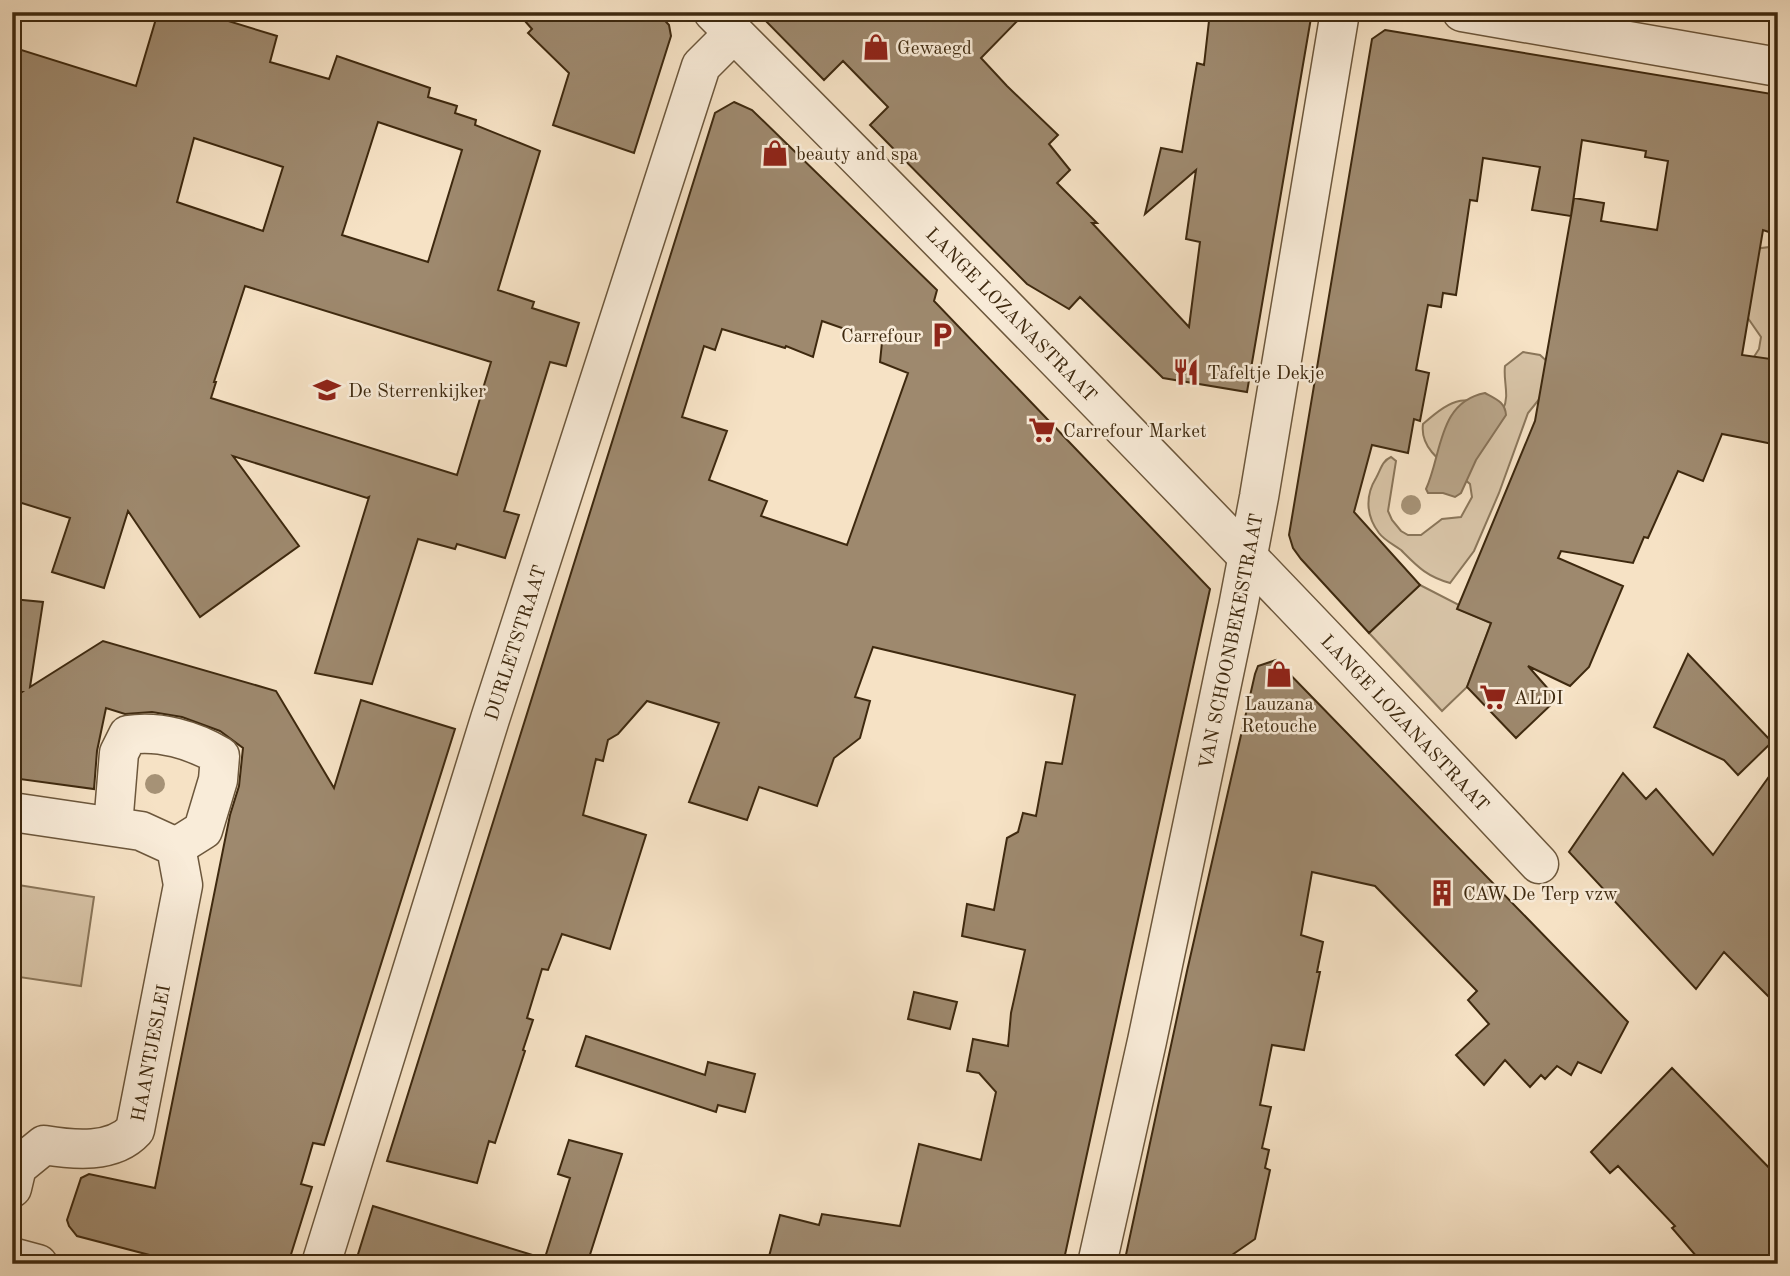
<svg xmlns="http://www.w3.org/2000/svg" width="1790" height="1276" font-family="'Old Standard TT',serif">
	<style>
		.green { fill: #d7c3a6; stroke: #8a765a; stroke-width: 2 }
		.water { fill: #b7a387; stroke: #877257; stroke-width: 2 }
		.building { fill: #9e896e; stroke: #3e290f; stroke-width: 2; fill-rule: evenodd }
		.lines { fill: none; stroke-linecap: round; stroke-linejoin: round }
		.minor-casing { stroke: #6c573c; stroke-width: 41 }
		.tertiary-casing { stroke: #6c573c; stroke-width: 41 }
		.minor { stroke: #f9ecd9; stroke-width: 38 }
		.tertiary { stroke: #f9ecd9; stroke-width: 38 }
		.tree { fill: #a69276 }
		.labels { text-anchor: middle; stroke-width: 5; stroke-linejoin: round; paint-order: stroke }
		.poi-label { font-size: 19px; fill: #3e290f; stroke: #f9ecd9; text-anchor: start }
		.street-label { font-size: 19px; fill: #3e290f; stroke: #f9ecd9 }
	</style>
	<rect width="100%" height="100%" fill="#f6e2c5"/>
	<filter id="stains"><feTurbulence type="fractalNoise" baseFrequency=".00286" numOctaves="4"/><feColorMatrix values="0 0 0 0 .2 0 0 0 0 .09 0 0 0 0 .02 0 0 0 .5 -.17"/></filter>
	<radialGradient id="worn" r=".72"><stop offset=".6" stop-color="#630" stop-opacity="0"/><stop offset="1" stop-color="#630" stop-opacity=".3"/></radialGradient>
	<path class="green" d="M1778 246V422L1750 363 1759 349 1761 337 1743 311 1746 250Z
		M1523 352 1540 355 1550 364 1545 392 1528 413 1499 493 1474 551 1450 583C1426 576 1418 567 1401 550 1394 545 1384 540 1379 533 1366 516 1365 496 1376 478 1381 469 1382 461 1391 457L1396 461 1388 511 1392 520 1401 531 1408 535H1421L1442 519 1461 517 1472 497 1470 484C1452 468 1419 453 1423 424 1455 396 1464 395 1503 409 1510 396 1503 381 1505 366Z
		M1420 585 1459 605 1458 609 1491 623 1467 687 1442 711 1369 633Z
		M12 884 94 897 81 986 12 976Z"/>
	<path class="water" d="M1485 393C1496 399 1505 402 1506 415L1476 460 1461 493 1455 497 1443 493H1428L1426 489C1442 454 1438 402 1485 393Z"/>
	<path class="building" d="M158 12H199L277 36 270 62 329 79 337 56 430 88 428 97 457 106 455 113 476 120 475 125 540 151 498 290 534 302 532 308 579 323 566 366 550 362 504 511 519 515 505 558 457 544 455 549 418 539 372 684 315 673 369 497 367 498 233 456 299 546 200 617 128 511 104 588 52 572 70 518 12 500V47L136 86ZM378 122 462 150 428 262 342 235ZM194 138 283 167 263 231 177 202ZM245 286 491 362 457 475 211 398 216 382H214Z
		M517 12H657L669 25 671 36 634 153 553 125 569 73 528 33 532 29Z
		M757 12H1026L981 58 1007 86 1058 135 1049 144 1070 170 1057 183 1097 223H1092L1189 327 1200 242 1186 239 1196 170 1145 214 1161 148 1182 152 1197 63 1204 65 1210 12H1312L1247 392 1163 378 1080 297 1069 309 1027 284 870 125 888 107 843 61 824 80Z
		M1385 30 1778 95V235L1763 230 1742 355 1778 360V445L1722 434 1703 481 1678 471 1648 538 1644 537 1633 563 1561 551 1558 558 1623 586 1589 667 1570 686 1528 666 1557 699 1516 738 1467 687 1491 623 1457 609 1535 421 1571 216 1532 210 1540 167 1483 158 1477 201 1470 200 1456 295 1443 293 1441 307 1428 305 1416 370 1429 373 1420 421 1414 419 1408 453 1372 445 1354 512 1420 585 1369 633 1301 559 1293 548 1289 535 1372 39ZM1582 140 1646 151 1645 157 1668 161 1657 230 1601 221 1604 203 1574 198 1571 216Z
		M734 102 752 110 937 290 934 301 1210 589 1063 1264H767L780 1215 819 1225 822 1214 900 1226 919 1144 981 1160 996 1092 979 1073 967 1071 973 1039 1008 1046 1011 1013 1025 950 962 936 967 904 994 910 1007 838 1018 832 1023 813 1036 816 1046 762 1062 764 1075 695 873 647 855 697 870 701 860 738 834 758 817 806 759 787 747 820 689 802 719 723 647 701 618 734 608 740 603 761 596 759 583 815 646 835 610 949 562 934 548 970 542 969 527 1018 533 1020 523 1050 525 1051 495 1143 489 1141 477 1183 387 1161 715 113ZM822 321 882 342 880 362 908 373 847 545 761 516 767 501 709 480 727 431 682 417 704 346 715 350 722 329 785 348 786 346 813 357Z
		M12 599 43 602 30 687 103 641 276 691 334 788 361 700 455 729 324 1145 313 1143 301 1184 312 1187 288 1264H184L77 1236 69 1226 67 1220 81 1178 89 1174 155 1188 230 815 239 786 243 748 220 731 182 717 152 712 125 714 106 708 97 751 94 789 12 778V699L22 692H12Z
		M1688 654 1772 742 1738 775 1724 760 1654 727Z
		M1276 660 1628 1022 1601 1073 1578 1062 1571 1075 1557 1066 1545 1079 1541 1075 1530 1087 1505 1060 1484 1085 1456 1055 1489 1024 1468 1000 1477 991 1375 886 1312 872 1301 935 1323 942 1317 972H1320L1304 1050 1272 1045 1260 1105 1271 1107 1262 1148 1269 1150 1265 1168 1270 1170 1255 1239 1219 1264H1124L1187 971 1255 674 1258 666Z
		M1778 764V1006L1724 952 1696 989 1569 852 1623 773 1646 799 1656 789 1713 855Z
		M914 992 957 1002 950 1029 908 1019Z
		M586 1036 705 1075 708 1062 755 1074 745 1112 718 1105 716 1112 576 1066Z
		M1672 1068 1778 1177V1264H1703L1672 1228 1675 1226 1618 1166 1610 1173 1591 1152Z
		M569 1140 622 1154 587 1264H543L570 1178 558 1174Z
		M373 1206 539 1257 538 1264H355Z"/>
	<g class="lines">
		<defs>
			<g id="minor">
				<path d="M1462 12 1778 67"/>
				<path d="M12 812 141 831 176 847 183 885 135 1130C113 1154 74 1150 44 1145L17 1167 12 1188"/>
				<path d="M113 826 119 753 128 735C159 730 193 740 220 756L218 780 203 830 176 847"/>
				<path d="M12 1257 38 1264"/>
				<path id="s1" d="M321 1264 490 719 701 66 734 33"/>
				<path id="s2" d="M1097 1264 1147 1041 1238 607 1259 497 1340 12"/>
			</g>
			<g id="tertiary">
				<path id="s3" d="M713 12C993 292 1269 575 1539 864"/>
			</g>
		</defs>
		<use href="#minor" class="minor-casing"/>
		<use href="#tertiary" class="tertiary-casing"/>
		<use href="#minor" class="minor"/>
		<use href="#tertiary" class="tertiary"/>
	</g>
	<g class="tree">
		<circle cx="1411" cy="505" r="10"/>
		<circle cx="155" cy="784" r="10"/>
	</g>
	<defs>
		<symbol id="shop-bare" viewBox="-9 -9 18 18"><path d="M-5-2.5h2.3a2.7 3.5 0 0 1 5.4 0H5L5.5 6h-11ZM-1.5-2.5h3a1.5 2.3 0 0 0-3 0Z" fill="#8f2418" stroke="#f9ecd9" stroke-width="2.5" paint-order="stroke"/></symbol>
		<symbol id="parking-bare" viewBox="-9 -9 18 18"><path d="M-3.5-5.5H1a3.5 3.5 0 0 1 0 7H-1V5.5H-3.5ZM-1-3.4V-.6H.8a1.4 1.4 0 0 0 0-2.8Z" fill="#8f2418" stroke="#f9ecd9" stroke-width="2.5" paint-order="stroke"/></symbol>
		<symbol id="restaurant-bare" viewBox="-9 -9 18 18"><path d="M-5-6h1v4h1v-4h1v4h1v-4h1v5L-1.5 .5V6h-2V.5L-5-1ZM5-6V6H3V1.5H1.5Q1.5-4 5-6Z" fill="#8f2418" stroke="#f9ecd9" stroke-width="2.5" paint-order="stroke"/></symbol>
		<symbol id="school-bare" viewBox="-9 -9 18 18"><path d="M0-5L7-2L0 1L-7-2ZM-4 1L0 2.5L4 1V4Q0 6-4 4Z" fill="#8f2418" stroke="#f9ecd9" stroke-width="2.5" paint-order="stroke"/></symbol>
		<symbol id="supermarket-bare" viewBox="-9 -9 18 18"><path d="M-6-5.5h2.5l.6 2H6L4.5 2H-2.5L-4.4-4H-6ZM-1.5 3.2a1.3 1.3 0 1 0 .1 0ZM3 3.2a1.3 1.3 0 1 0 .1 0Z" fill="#8f2418" stroke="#f9ecd9" stroke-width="2.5" paint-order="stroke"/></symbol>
		<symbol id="building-bare" viewBox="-9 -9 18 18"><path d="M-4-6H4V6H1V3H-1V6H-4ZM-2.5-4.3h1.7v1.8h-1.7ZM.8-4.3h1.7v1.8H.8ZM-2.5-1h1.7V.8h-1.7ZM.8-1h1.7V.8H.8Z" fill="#8f2418" stroke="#f9ecd9" stroke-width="2.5" paint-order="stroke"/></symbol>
	</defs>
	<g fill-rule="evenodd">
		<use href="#shop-bare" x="857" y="28" width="38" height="38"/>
		<use href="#shop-bare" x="756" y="134" width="38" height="38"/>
		<use href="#parking-bare" x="923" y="316" width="38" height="38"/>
		<use href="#restaurant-bare" x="1167" y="353" width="38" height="38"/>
		<use href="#school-bare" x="308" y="371" width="38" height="38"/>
		<use href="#supermarket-bare" x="1023" y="411" width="38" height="38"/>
		<use href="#shop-bare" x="1260" y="655" width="38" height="38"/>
		<use href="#supermarket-bare" x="1474" y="678" width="38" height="38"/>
		<use href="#building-bare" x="1423" y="874" width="38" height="38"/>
	</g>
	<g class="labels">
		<g class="poi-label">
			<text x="897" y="54">Gewaegd</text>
			<text x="796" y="160">beauty and spa</text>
			<text x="921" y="342" text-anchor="end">Carrefour</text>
			<text x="1207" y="379">Tafeltje Dekje</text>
			<text x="348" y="397">De Sterrenkijker</text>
			<text x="1063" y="437">Carrefour Market</text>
			<text x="1514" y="704">ALDI</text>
			<text x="1279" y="710" text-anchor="middle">Lauzana<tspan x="1279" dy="22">Retouche</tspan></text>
			<text x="1463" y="900">CAW De Terp vzw</text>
		</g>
		<g class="street-label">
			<text dy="7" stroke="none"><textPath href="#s3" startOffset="425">LANGE LOZANASTRAAT</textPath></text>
			<text dy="7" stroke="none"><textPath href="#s2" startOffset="637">VAN SCHOONBEKESTRAAT</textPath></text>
			<text dy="7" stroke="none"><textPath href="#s1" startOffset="651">DURLETSTRAAT</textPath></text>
			<text dy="7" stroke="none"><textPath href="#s3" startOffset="992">LANGE LOZANASTRAAT</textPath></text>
			<text transform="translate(150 1053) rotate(-79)" y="7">HAANTJESLEI</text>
		</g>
	</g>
	<rect width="1790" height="1276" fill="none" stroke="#f6e2c5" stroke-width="42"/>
	<rect x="14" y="14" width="1762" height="1248" fill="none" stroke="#3e290f" stroke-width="3.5"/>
	<rect x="21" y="21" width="1748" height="1234" fill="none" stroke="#3e290f" stroke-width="2"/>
	<rect width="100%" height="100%" filter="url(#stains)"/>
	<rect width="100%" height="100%" fill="url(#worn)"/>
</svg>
